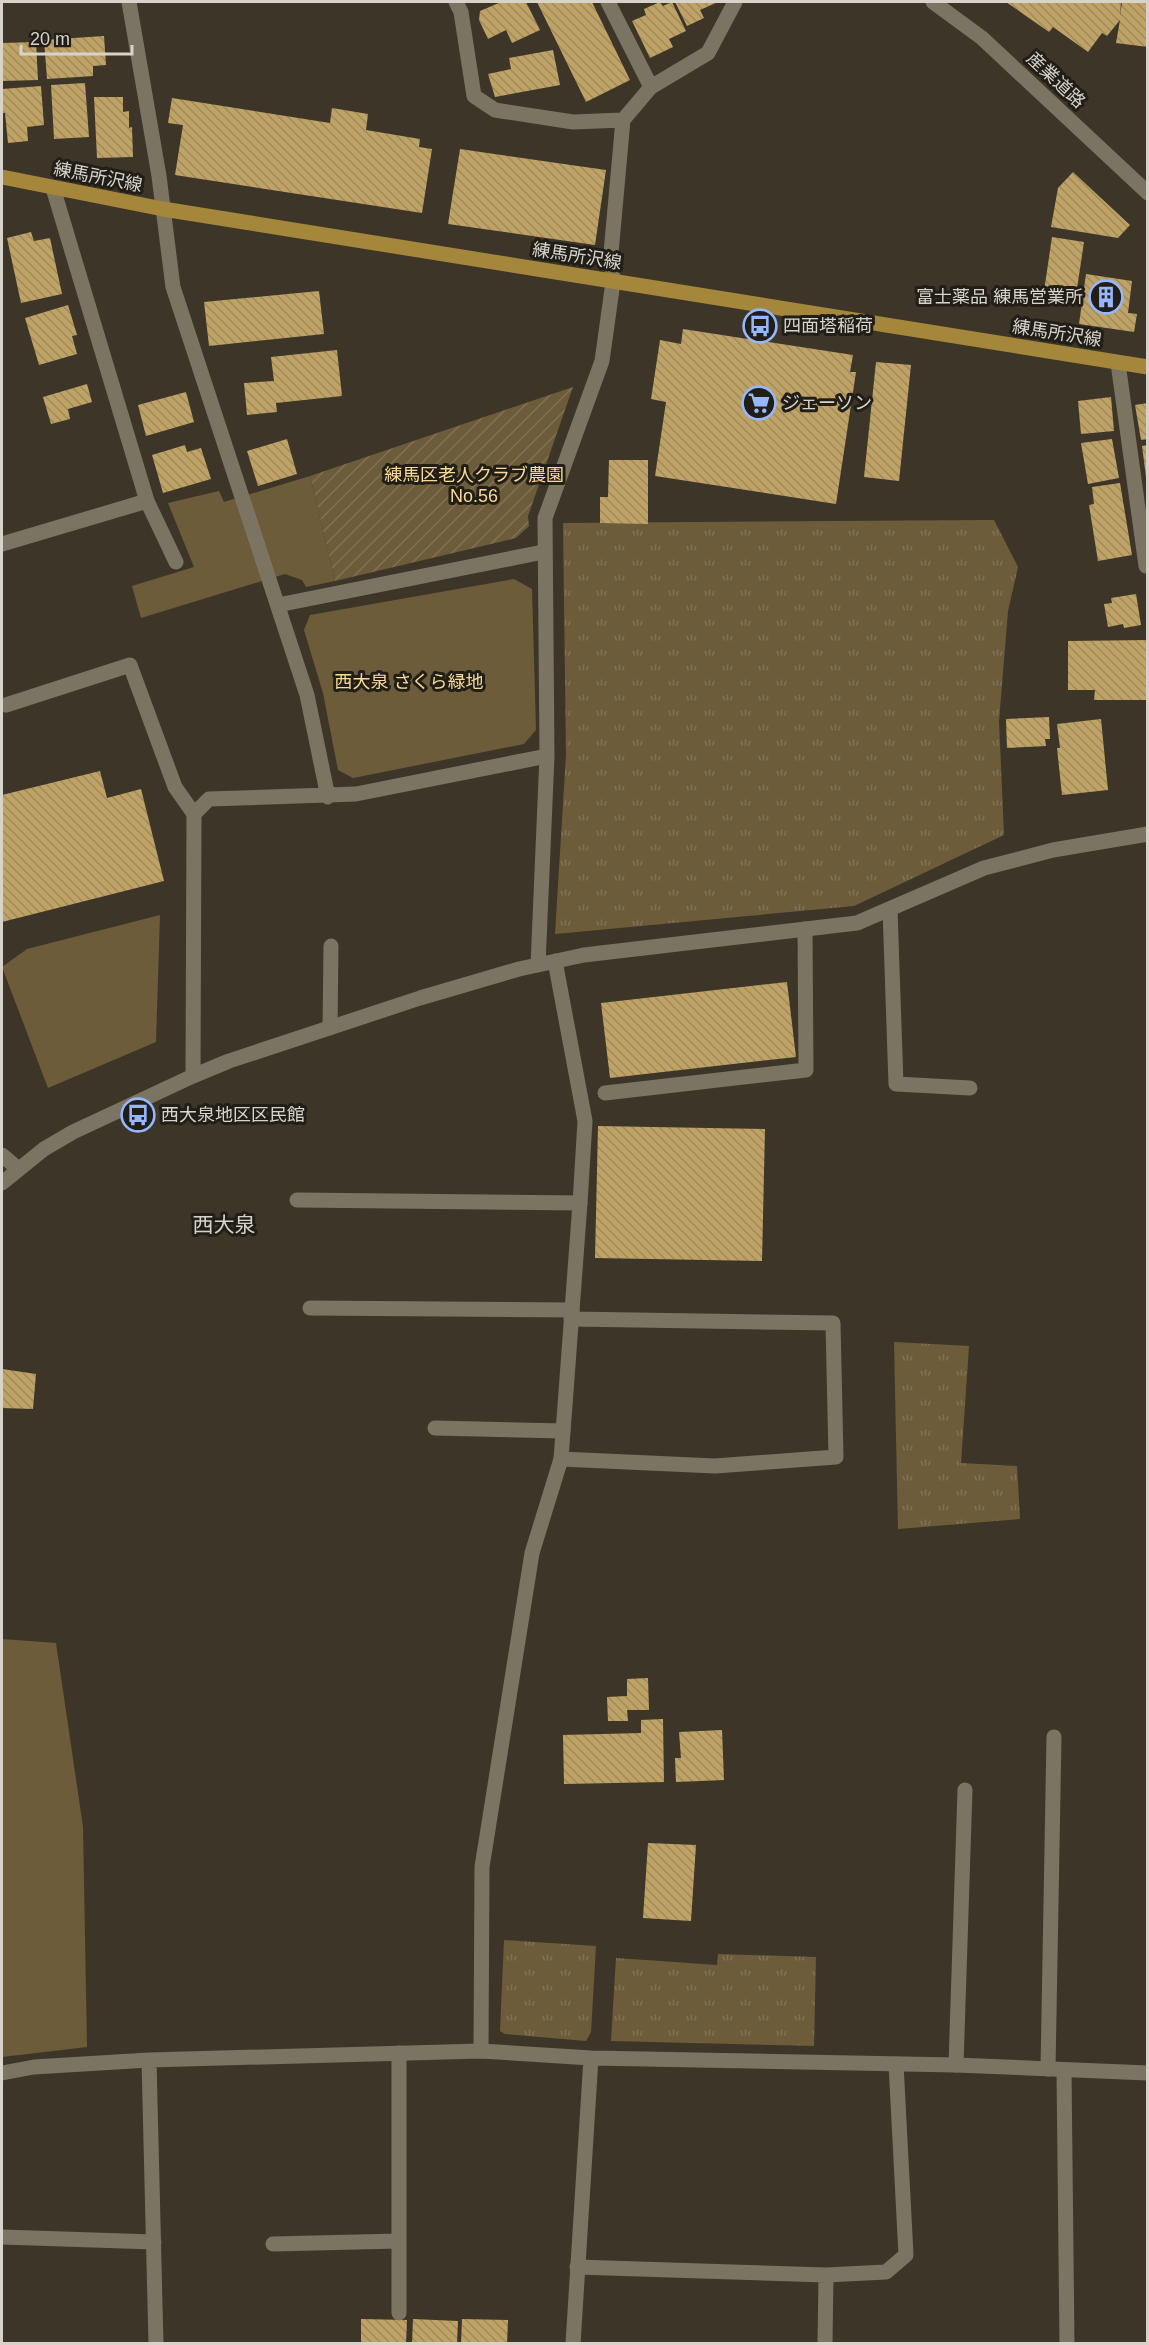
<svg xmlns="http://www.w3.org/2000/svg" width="1149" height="2345" font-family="Arial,'Noto Sans JP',sans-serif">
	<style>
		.grass { fill: url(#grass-tufts) }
		.park { fill: #6c5c3a }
		.garden { fill: url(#garden-furrows) }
		.building { fill: url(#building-back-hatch) }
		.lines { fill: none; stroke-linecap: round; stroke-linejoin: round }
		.service { stroke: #7b7463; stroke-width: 15 }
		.minor { stroke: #7b7463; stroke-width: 15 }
		.tertiary { stroke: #7b7463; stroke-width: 15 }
		.primary { stroke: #a4873a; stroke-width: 15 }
		.labels { text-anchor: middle; stroke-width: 6; stroke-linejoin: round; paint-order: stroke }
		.street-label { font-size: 18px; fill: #d8d3ca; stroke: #211e18 }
		.poi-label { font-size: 18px; fill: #d8d3ca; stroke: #211e18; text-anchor: start }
		.park-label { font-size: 18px; fill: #f9d995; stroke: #211e18 }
		.quarter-label { font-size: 21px; fill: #d8d3ca; stroke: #211e18 }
	</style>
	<defs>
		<pattern id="grass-tufts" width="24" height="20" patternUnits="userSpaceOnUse" patternTransform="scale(1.5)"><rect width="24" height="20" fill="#6c5c3a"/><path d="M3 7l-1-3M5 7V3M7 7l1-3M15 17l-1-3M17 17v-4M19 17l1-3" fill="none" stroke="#807255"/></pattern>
		<pattern id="garden-furrows" width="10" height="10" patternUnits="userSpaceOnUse" patternTransform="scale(1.5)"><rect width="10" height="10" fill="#6c5c3a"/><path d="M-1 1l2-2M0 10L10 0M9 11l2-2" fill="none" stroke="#807255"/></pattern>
		<pattern id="building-back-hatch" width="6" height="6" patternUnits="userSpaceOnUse" patternTransform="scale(1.5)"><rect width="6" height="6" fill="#bfa366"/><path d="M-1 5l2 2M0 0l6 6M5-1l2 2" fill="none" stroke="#a08a5c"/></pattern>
	</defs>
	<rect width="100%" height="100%" fill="#3d3628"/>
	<path class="grass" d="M994 520 1018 567 1008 611 999 721 1004 835 854 906 555 934 566 755 563 523Z
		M894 1342 969 1346 961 1463 1017 1466 1020 1519 898 1529Z
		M504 1940 596 1946 591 2032 586 2041 505 2034 500 2031Z
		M718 1954 816 1957 814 2046 611 2041 616 1958 717 1965Z"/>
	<path class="park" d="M310 476 335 581 306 587 302 580 285 574 141 618 132 586 194 567 168 503 219 491 224 502Z
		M514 579 532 589 536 730 524 744 353 778 338 770 323 693 304 630 310 615Z
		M160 915 156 1042 48 1088 2 967 27 949Z
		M2 1639 56 1643 83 1827 87 2047 2 2057Z"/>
	<path class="garden" d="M573 387 528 516 529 526 516 538 335 581 310 476Z"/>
	<path class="building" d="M501 2H526L540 30 512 43 506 30 488 39 479 20 480 11Z
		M537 2H592L630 80 586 102Z
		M660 2 663 6 672 2 686 31 669 39 673 47 650 58 632 21 646 15 644 9Z
		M675 2H718L700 10 704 18 687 26Z
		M1006 2H1121L1120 16 1122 2H1148V47L1116 43 1120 20 1107 36 1102 33 1088 52 1053 27 1049 32Z
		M104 36 106 65 93 66V76L47 79 44 40Z
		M36 42 38 80 2 81V43Z
		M553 50 560 85 495 97 488 74 511 69 509 58Z
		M85 83 89 137 54 139 51 85Z
		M41 86 44 125 27 127 28 141 8 143 5 113H2V89Z
		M94 97H123V112L129 111V128L132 127 133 157 97 158Z
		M172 98 330 123 332 108 368 114 366 130 420 139 419 147 432 149 422 213 175 175 183 125 168 123Z
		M460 149 606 170 595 245 448 224Z
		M1073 172 1130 225 1118 238 1051 227 1058 188Z
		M31 232 34 241 50 238 62 294 21 303 7 238Z
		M1052 237 1084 242 1075 302 1043 298Z
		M1086 274 1132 281 1128 313 1137 314 1134 332 1079 324Z
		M319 291 324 334 209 346 204 302Z
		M68 305 77 335 72 336 77 354 39 365 25 318Z
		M683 329 853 355 850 372H856L836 504 655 476 666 402 651 399 660 340 681 344Z
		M337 350 342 396 276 403 277 412 247 415 244 383 274 381 271 357Z
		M876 362 911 365 899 481 864 477Z
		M87 384 92 402 68 409 70 419 51 424 43 397Z
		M186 392 194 422 146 436 138 405Z
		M1111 397 1114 431 1081 434 1078 401Z
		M1148 403V439L1141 440 1135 405Z
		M287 439 297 474 258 486 247 451Z
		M1112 439 1119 478 1088 484 1081 443Z
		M185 445 187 452 201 448 211 479 163 493 152 455Z
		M1148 445V477H1146L1142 446Z
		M609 460H648V524L600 523V497H608Z
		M1120 483 1132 555 1098 561 1089 505 1094 504 1092 487Z
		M1136 594 1141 625 1124 628 1123 624 1108 627 1104 604 1112 603 1111 598Z
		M1148 640V700H1094L1095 690H1068V641Z
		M1049 717 1050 739H1045L1046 746 1007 748 1006 719Z
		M1101 719 1108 790 1062 795 1057 748H1060L1057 724Z
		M100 771 107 798 141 789 164 881 2 922V795Z
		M787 982 796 1057 610 1078 601 1003Z
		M598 1126 765 1129 762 1261 595 1258Z
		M2 1369 36 1374 33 1409 2 1408Z
		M648 1678 649 1710H627L628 1721H608L607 1697 627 1696V1679Z
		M663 1719 664 1782 564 1784 563 1735 641 1733V1720Z
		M722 1730 724 1780 676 1782 675 1758H681L679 1732Z
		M648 1843 696 1845 691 1921 643 1918Z
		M361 2319 407 2320 406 2344H361Z
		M413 2319 458 2321 457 2344H412Z
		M462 2319 508 2320 507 2344H461Z"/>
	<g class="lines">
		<path class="service" d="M456 2 461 12 474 96 495 110 573 122 623 120
			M608 2 651 87
			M53 188 147 501 176 562
			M613 282 611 253 623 120 651 87 708 53 735 2
			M1118 363 1146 566
			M2 544 147 501
			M6 705 130 665 175 787 194 814
			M890 909 896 1084 970 1088
			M330 1028 331 946
			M605 1093 806 1070 805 929
			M297 1200 580 1203
			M310 1308 572 1310
			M435 1428 563 1431
			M561 1459 715 1466 836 1457 833 1323 571 1319
			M399 2053V2313
			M956 2065 965 1790
			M1048 2069 1054 1737
			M1064 2070 1067 2344
			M2 2237 154 2242
			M273 2244 399 2241
			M577 2267 826 2275 886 2272 906 2255 896 2064
			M825 2344 826 2275"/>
		<path class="minor" d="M129 2 159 176 173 287 307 695 328 797
			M278 605 543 552
			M538 965 547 756 545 518 602 361 613 282
			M193 1076 194 814 209 799 356 794 547 756
			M2 1155 17 1168
			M2 1183 44 1149 73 1132 193 1076 229 1061 420 998 519 969 584 955 857 923 984 868 1053 850 1148 834
			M481 2051 482 1867 532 1553 561 1459 580 1203 585 1121 555 961
			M149 2060 156 2344
			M2 2073 34 2067 149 2060 481 2051 591 2058 956 2065 1148 2073
			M573 2344 591 2058"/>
		<path class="tertiary" d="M933 2 982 38 1148 193"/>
		<path class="primary" d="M2 177 163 209 1148 367"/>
	</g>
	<defs>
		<symbol id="building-ring" viewBox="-11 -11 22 22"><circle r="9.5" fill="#211e18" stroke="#96b6fd" stroke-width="1.5"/><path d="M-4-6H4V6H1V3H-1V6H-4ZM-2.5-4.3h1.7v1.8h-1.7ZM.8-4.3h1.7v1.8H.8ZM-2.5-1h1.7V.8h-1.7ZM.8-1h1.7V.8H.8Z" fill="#96b6fd"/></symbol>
		<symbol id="bus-ring" viewBox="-11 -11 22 22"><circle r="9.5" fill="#211e18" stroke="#96b6fd" stroke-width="1.5"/><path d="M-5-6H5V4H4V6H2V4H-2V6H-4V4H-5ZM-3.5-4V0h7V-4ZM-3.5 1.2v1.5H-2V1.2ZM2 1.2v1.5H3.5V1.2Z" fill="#96b6fd"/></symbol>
		<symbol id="supermarket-ring" viewBox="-11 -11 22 22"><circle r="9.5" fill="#211e18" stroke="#96b6fd" stroke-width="1.5"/><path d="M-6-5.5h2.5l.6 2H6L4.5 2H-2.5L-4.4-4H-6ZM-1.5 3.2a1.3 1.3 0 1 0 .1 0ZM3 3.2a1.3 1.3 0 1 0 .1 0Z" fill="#96b6fd"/></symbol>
	</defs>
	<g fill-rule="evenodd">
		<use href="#building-ring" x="1087" y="278" width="38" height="38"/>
		<use href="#bus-ring" x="741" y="307" width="38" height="38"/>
		<use href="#supermarket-ring" x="740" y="384" width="38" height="38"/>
		<use href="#bus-ring" x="119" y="1096" width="38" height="38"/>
	</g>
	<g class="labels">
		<g class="street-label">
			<text transform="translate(1056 80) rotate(43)" y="6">産業道路</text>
			<text transform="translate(98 177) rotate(11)" y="6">練馬所沢線</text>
			<text transform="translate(577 256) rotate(9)" y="6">練馬所沢線</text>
			<text transform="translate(1057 333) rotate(9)" y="6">練馬所沢線</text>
		</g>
		<g class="poi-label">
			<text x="1083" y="303" text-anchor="end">富士薬品 練馬営業所</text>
			<text x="783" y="332">四面塔稲荷</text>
			<text x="782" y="409">ジェーソン</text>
			<text x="161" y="1121">西大泉地区区民館</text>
		</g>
		<g class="park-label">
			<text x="474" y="481">練馬区老人クラブ農園<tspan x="474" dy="21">No.56</tspan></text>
			<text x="409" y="688">西大泉 さくら緑地</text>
		</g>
		<g class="quarter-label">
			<text x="224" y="1232">西大泉</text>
		</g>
	</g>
	<rect width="1149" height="2345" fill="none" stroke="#d8d3ca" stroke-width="6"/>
	<path d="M21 45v9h111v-9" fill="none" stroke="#d8d3ca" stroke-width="3"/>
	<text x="30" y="45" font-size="18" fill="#d8d3ca" stroke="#211e18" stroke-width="4.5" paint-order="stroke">20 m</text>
</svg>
